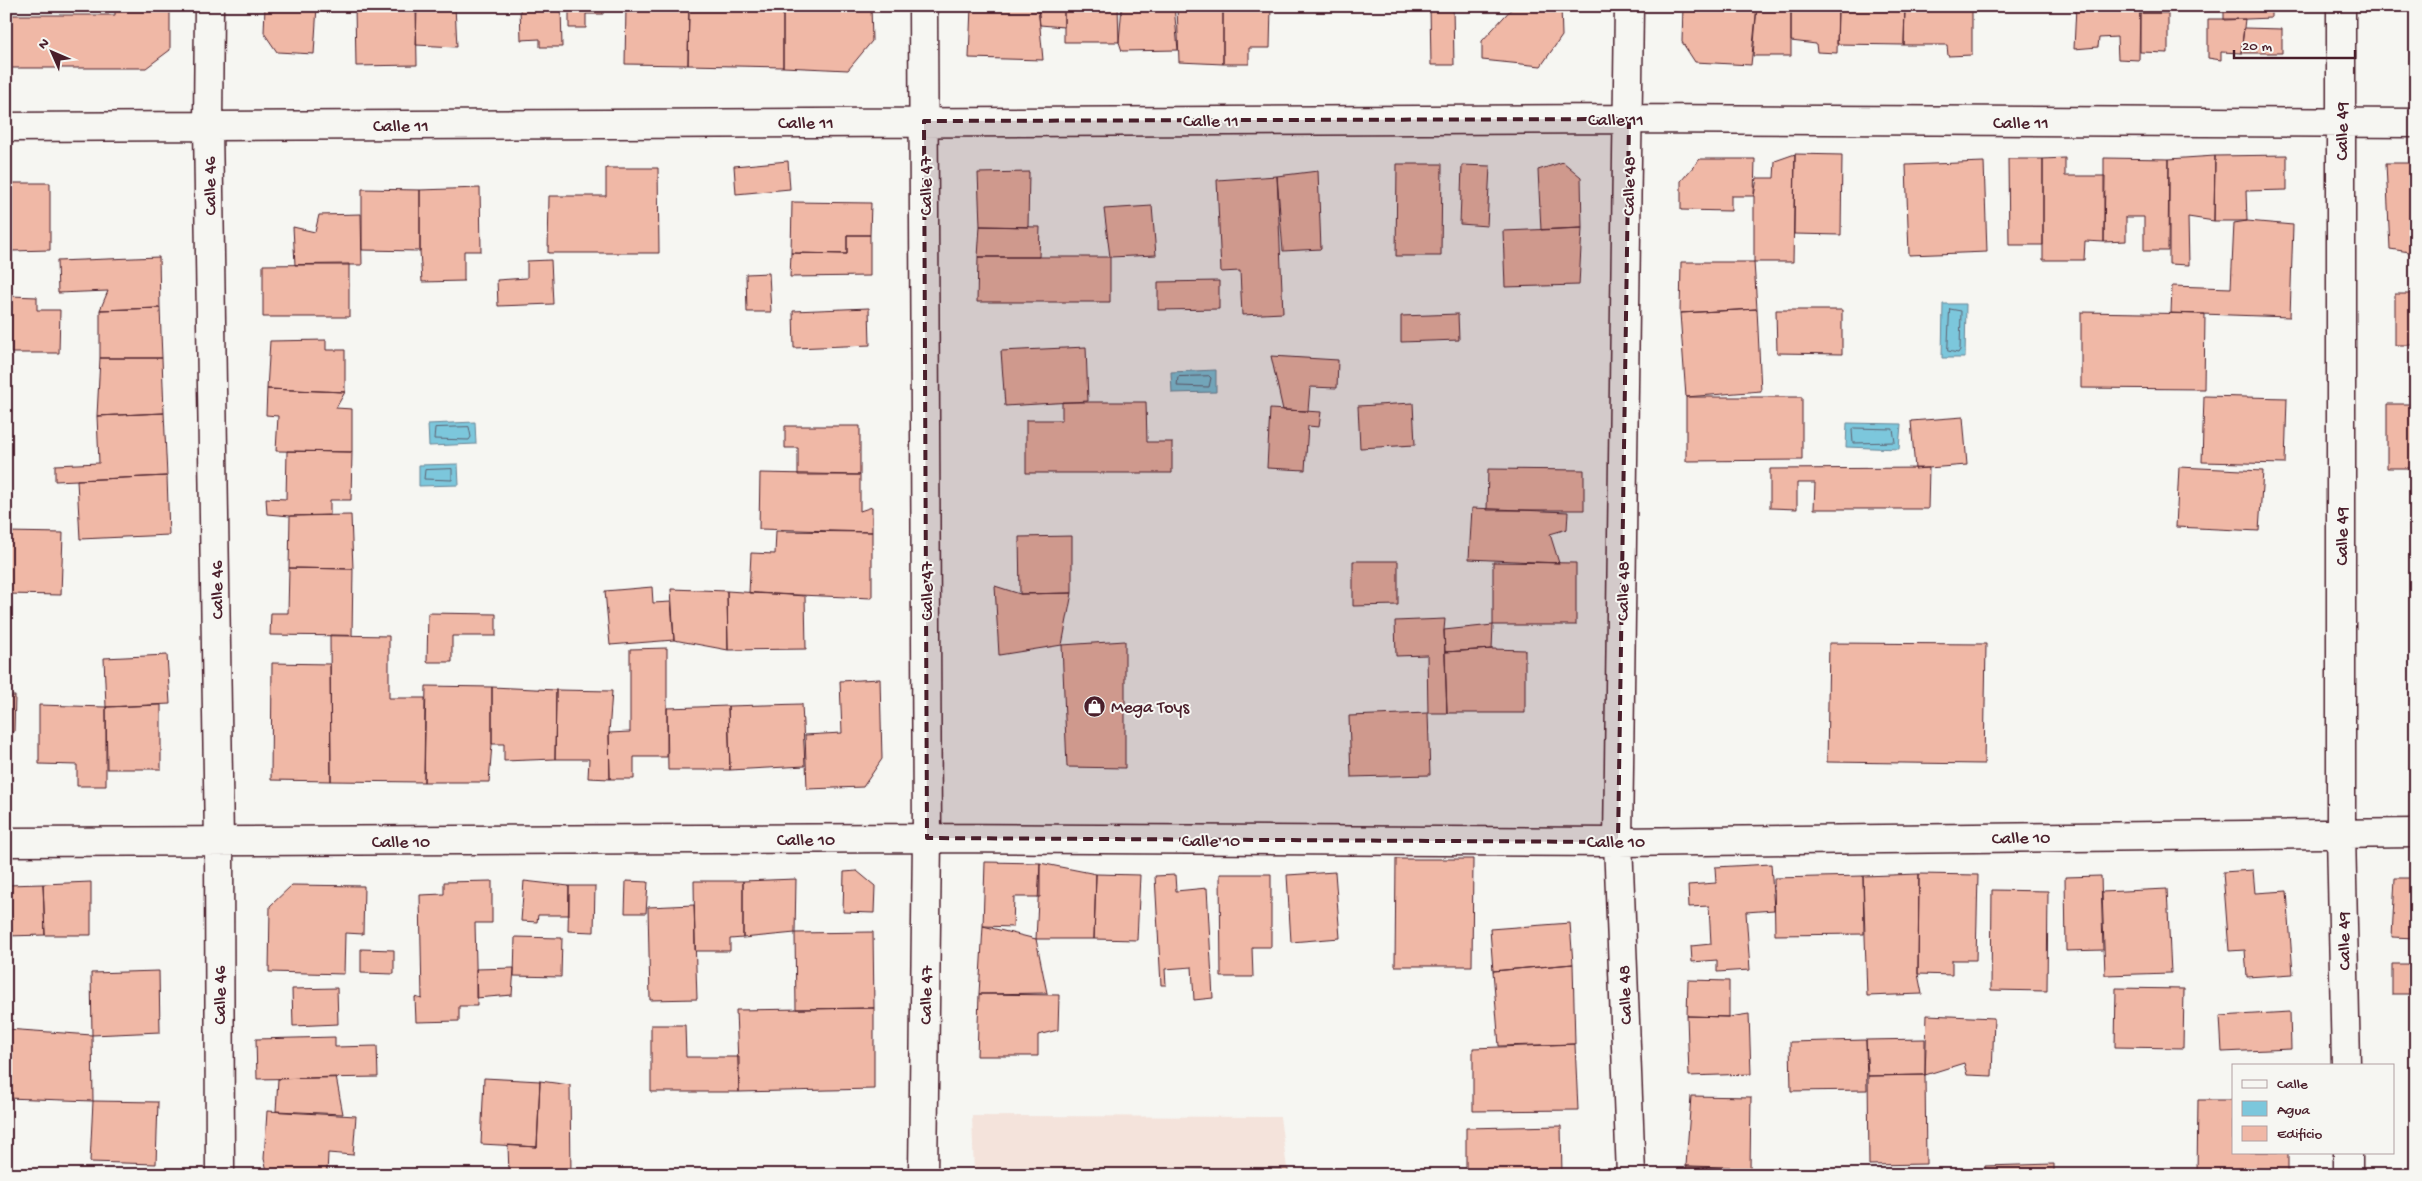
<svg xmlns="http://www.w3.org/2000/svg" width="2422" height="1181" font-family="'Gochi Hand',sans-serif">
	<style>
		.built { fill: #f4e3db }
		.water { fill: #7cc7dc; stroke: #688495 }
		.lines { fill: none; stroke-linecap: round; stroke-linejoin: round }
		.shore { stroke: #5e6272; stroke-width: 1 }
		.building { fill: #f0b8a6; stroke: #4a1f2b }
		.minor-casing { stroke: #4a1f2b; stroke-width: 31 }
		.minor { stroke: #f6f6f2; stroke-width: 28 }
		.marked { fill: #4a1f2b; fill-opacity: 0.2; stroke: #4a1f2b; stroke-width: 4; stroke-dasharray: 10 6; stroke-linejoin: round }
		.labels { text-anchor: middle; stroke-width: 4; stroke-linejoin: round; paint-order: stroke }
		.street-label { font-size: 18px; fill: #4a1f2b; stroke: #f6f6f2 }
		.poi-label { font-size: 18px; fill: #4a1f2b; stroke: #f6f6f2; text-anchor: start }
	</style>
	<rect width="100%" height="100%" fill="#f6f6f2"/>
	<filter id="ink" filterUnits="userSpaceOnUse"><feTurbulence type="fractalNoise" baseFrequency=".02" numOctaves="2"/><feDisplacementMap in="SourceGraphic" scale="10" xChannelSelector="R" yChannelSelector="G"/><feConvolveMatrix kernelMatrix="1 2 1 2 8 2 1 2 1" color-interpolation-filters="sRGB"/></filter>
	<g filter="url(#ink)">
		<path class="built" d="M972 1116 1280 1117 1288 1175H974Z"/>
		<path class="water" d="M1943 304H1966L1965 358H1942Z
			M1216 370V392L1172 393 1171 372Z
			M475 422 476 444 429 446 428 424Z
			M1847 423 1901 424 1899 449 1846 447Z
			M458 464 459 485 419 486V465Z"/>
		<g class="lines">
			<path class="shore" d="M1950 309 1961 311 1960 350 1958 353 1948 351Z
				M1209 376 1211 378 1209 387 1177 386 1178 377Z
				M469 427 471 437 469 440 434 439 435 428Z
				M1854 428 1893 429 1895 442 1853 443 1852 430Z
				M452 469V480L424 479 425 470Z"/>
		</g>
		<path class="building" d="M115 6H170V50L146 68H7L8 15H115Z
			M265 6H317L314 54 277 52 264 33Z
			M355 6H416L417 65 356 66Z
			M417 6H455L457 47 416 45Z
			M520 6H561L562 47H540V39L521 40Z
			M569 6H603V14H586V28H569Z
			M626 6H689L688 65 625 64Z
			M689 6H783V67L688 65Z
			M783 6H871L872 41 848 70 783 67Z
			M971 6H1038L1043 60 969 58Z
			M1038 6H1064V27L1040 25Z
			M1064 6H1118L1119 42H1064Z
			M1122 6H1174L1178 50 1122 51 1119 42Z
			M1177 6H1223V64L1179 62Z
			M1223 6H1271L1270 48H1249V64H1223Z
			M1430 6H1453L1454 65H1431Z
			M1514 6H1561L1562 36 1541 66 1482 60V41Z
			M1683 6H1757L1751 65 1695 62 1682 42Z
			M1757 6H1791V56H1753Z
			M1791 6H1838L1837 53 1817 52 1816 44 1791 41Z
			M1838 6H1905L1904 45 1837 44Z
			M1905 6H1972V55L1948 56 1947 45H1904Z
			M2076 6H2140L2139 60 2118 59 2117 37 2099 38 2098 47 2074 49Z
			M2140 6H2168V13H2140Z
			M2168 6H2196V11L2168 9Z
			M2224 6H2271V18L2224 20Z
			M2140 13H2168V53L2140 52Z
			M2208 19H2245L2241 53 2221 52V60L2208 58Z
			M2244 28 2282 29V53H2241Z
			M1795 154 1842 155 1841 235 1794 234Z
			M1795 154 1793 262H1754V196L1757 178H1774L1775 161Z
			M2287 155V190L2246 191 2247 221H2214L2215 156Z
			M2215 156 2214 221 2188 217 2189 265 2169 264V159Z
			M2065 158V176H2105L2104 242 2085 241 2084 260H2043V159Z
			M2104 158 2169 159 2168 251H2144V217H2126V241L2104 242Z
			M1700 159H1755L1754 196H1731V211L1681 210V181Z
			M2008 159H2043V245H2009Z
			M788 161 790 189 736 194 734 166Z
			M1563 162 1581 177 1582 228 1541 230 1538 170Z
			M1984 162 1987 252 1909 255 1906 165Z
			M2386 163H2416V253L2390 249Z
			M1397 164H1442L1441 256H1396Z
			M1462 165 1490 166 1487 226 1460 224Z
			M606 168H658L659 253H548L549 196H606Z
			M1318 171 1321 249 1283 251 1277 176Z
			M1029 172 1028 227 980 226 978 173Z
			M1277 176 1283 313 1242 315 1240 271 1221 272 1217 180Z
			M6 183H50V250L12 251 11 311H6Z
			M480 188 481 251H464V281L422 282 420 251V190Z
			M362 189 420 190V251L362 250Z
			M792 202 871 203 870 235H847V254L791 253Z
			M1152 206 1156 255 1110 257 1104 209Z
			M361 214 362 265H295L293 227 315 232 319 215Z
			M2247 221 2293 225 2290 317 2171 313 2172 286 2231 288 2234 223Z
			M980 226 1040 227 1039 257H978Z
			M1582 228 1579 285 1505 287 1503 231Z
			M847 235H870V276L790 277 791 253 847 254Z
			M159 257 160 308 100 310 108 291 58 293 57 261Z
			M978 257H1110V302H977Z
			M551 260 553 304 498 306 497 280 527 278V261Z
			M1681 262H1754L1757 309 1680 313Z
			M349 264V317H263V265Z
			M769 273 771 312H747L746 274Z
			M1219 281V309L1158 310V282Z
			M2395 294H2416V345H2395Z
			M11 296 37 297V310H60L59 353H11Z
			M160 308 162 358H100V310Z
			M869 308 870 345 794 348 793 311Z
			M1757 309 1761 391 1686 397 1680 313Z
			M1776 310H1842V354L1777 353Z
			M2081 312 2205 314 2204 389 2081 388Z
			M1458 314 1459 340 1401 342V316Z
			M326 340V350H345V392L267 389 270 341Z
			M1086 347 1088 401 1005 406 1001 351Z
			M1271 356 1338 360 1337 388 1310 387 1308 411 1283 410Z
			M100 358H162L164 413 97 416Z
			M267 389 345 392 336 408 352 409V452L276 451 278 416 266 415Z
			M2204 396 2287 398 2285 464 2202 462Z
			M1686 397H1802V460L1686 461Z
			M1062 402H1146L1147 442H1172V473H1026V420H1062Z
			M1413 403 1415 445 1360 448 1358 406Z
			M2387 404H2416V468H2387Z
			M1270 409 1321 412 1319 427 1308 426 1305 470 1267 468Z
			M164 413 167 476 55 481V465L99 463 97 416Z
			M1963 417 1967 465 1915 469 1911 421Z
			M785 426H860V475H798V448H785Z
			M287 451 352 452 351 500H330V515L290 516 267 514 266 498 286 499Z
			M2179 467 2263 471 2259 531 2176 527Z
			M1929 468 1928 509H1814L1815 483H1797V509L1770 508V469Z
			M1488 469 1584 470V510H1487Z
			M760 473 860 475V511L872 507V532L759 529Z
			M167 476 169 535 80 539 77 480Z
			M1472 508 1568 512 1567 529 1550 534 1559 563 1469 559Z
			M351 515 353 569 289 568 290 516Z
			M776 531 872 532V598L749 593 751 553 775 554Z
			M6 532 63 533 61 595 6 594Z
			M1072 536V593L1020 594 1019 537Z
			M1353 561H1398V605L1353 606Z
			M1493 562 1576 563V625H1493Z
			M289 568 353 569 352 636 270 635 271 613H288Z
			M995 586 1020 594 1072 593 1062 645 999 655Z
			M652 587 653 603 671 602 674 640 610 645 605 591Z
			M671 589 727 591 728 650 674 640Z
			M727 591 805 596 806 649 728 650Z
			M428 613 496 614V636H452V662H427Z
			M1445 619 1444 630 1447 713H1428L1427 655 1396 656 1395 621Z
			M1493 625 1492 649 1445 652 1444 630Z
			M330 635 389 636V698H425L424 782 331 781Z
			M1125 641V768L1067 767 1062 645Z
			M1829 643 1986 644 1984 764 1827 762Z
			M667 648V757H634V779H610L609 733 630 732V649Z
			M1492 649 1525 650V713H1447L1445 652Z
			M167 655 170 704 106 707 104 658Z
			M272 663 330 664 331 781 271 780Z
			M880 679 882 759 863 787 807 789 805 735 842 733 840 681Z
			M426 686 492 687V744L489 782H424Z
			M492 687 556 690 555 759 504 761V744H492Z
			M556 690 612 691 609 733 610 779 588 778 589 759H555Z
			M6 696H15L14 732H6Z
			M802 704 805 766 730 770 728 706Z
			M39 705 106 707V786H77V765L39 764Z
			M161 705V769H107L106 707Z
			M728 706 730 770H668L667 708Z
			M1428 713 1430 775 1351 777 1349 716Z
			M1396 859H1473L1472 966H1395Z
			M985 862 1040 863V897H1014L1013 927 983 926Z
			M1040 863 1096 874 1094 939H1036Z
			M1771 864 1774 910 1746 912 1750 970 1717 972V960L1692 962 1691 946 1711 944 1709 906 1689 907 1688 885 1716 883 1715 867Z
			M2253 870 2255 893 2287 891 2293 974 2247 977 2245 950 2229 951 2223 872Z
			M857 871 875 886 874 913 843 912 844 872Z
			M1335 872 1340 938 1291 942 1287 875Z
			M1096 874 1140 875 1137 940 1094 939Z
			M1220 874H1271V947H1252L1253 977H1221Z
			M1919 874 1918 974 1922 994 1867 996 1863 876Z
			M1919 874 1978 875 1976 960H1952V975L1918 974Z
			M1175 875 1176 891 1207 888 1213 998 1194 1000 1192 967 1165 969 1166 985H1161L1155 876Z
			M1863 876 1864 934 1775 935 1774 878Z
			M2101 876 2103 950 2066 951 2065 877Z
			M2395 878H2416V938L2392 937Z
			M796 879 795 933 743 938V881Z
			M492 881V923H475L477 1006H459V1021L416 1022 415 997 422 999 420 895 444 894V882Z
			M524 881 569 886V915H538L537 922 521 921Z
			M626 881 648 882 646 913H625Z
			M694 881H743V938L730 939V951H695Z
			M91 882V935H45L43 884Z
			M43 884 45 935 7 936 6 949V885Z
			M292 885 364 886 363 934 345 933 344 974 269 972 270 906Z
			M569 886H595L594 932 568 931Z
			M2167 889 2171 973 2105 975 2102 892Z
			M1992 890 2048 891 2047 991 1991 990Z
			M694 905 697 999 650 1000 648 907Z
			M1570 923 1573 964 1493 971 1490 929Z
			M983 926 1036 939 1047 993 979 994Z
			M873 932 874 1008 796 1009 795 933Z
			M515 937 562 938 561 977 514 976Z
			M361 949 394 950V974L361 973Z
			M1573 964 1575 1044 1499 1046 1493 971Z
			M2392 964H2416V994H2392Z
			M514 968 512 995 476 998V969Z
			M159 971 160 1032 92 1035 91 973Z
			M1688 980 1729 981V1017L1687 1016Z
			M337 988 338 1024 293 1026 292 989Z
			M2116 988 2184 989 2183 1048 2115 1047Z
			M979 994 1059 995 1058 1030 1038 1035V1056H977Z
			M874 1008V1089L739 1092 736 1010Z
			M2290 1012 2291 1049 2222 1052 2220 1016Z
			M1749 1014 1751 1074 1689 1076 1687 1016 1729 1017Z
			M1927 1015 1994 1018 1992 1076 1967 1075 1964 1063 1925 1075Z
			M651 1025H685L686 1057H739V1092H651Z
			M6 1029 92 1035 93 1101 6 1098Z
			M335 1037V1047L377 1046 378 1077 257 1079 256 1039Z
			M1925 1039V1075L1868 1076 1866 1040Z
			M1866 1040 1867 1090 1791 1091 1790 1042Z
			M1575 1044 1578 1110 1473 1111V1048Z
			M1925 1075 1926 1164 1869 1165 1868 1076Z
			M336 1077 343 1114 276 1111 278 1079Z
			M484 1078 540 1081 537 1147 481 1144Z
			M540 1081 570 1085 571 1175H509L508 1145 537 1147Z
			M1691 1096 1751 1097 1750 1170 1686 1166Z
			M2198 1100H2233V1152H2288V1175H2197Z
			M93 1101 158 1102 156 1164 90 1162Z
			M267 1111 356 1116 353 1155 328 1153 327 1175 268 1174 264 1159Z
			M1561 1126 1562 1175H1466V1128Z
			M2054 1164V1175H1986L1985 1166Z
			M1686 1166 1730 1167 1729 1175H1686Z
			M1288 1169V1175H1156V1171Z"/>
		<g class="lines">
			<defs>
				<path id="minor" d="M209 6 208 126 219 842 220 1175
					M923 6 927 838 923 1175
					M1629 6 1618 842 1631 1175
					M2341 6V833L2346 1065
					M6 127 1629 119 2416 123
					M6 842 927 838 1618 842 2416 833
					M2348 1152V1175"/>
			</defs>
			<use href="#minor" class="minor-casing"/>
			<use href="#minor" class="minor"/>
		</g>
	</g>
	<path class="marked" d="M1629 119 1618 842 927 838 924 121Z"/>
	<defs>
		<symbol id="shop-disc" viewBox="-11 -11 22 22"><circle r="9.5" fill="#4a1f2b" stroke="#f6f6f2"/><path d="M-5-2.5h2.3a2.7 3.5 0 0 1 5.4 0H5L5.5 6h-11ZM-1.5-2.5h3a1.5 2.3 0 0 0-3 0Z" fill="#fff"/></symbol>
	</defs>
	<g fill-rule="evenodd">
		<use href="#shop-disc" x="1082" y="694" width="25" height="25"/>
	</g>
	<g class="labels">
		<g class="street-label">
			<text x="1616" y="125">Calle 11</text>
			<text x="1211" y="126">Calle 11</text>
			<text x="806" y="128">Calle 11</text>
			<text x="2021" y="128">Calle 11</text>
			<text x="401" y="131">Calle 11</text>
			<text transform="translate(2341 131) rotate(-90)" y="6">Calle 49</text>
			<text transform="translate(209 186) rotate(-91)" y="6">Calle 46</text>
			<text transform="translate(925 186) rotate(-90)" y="6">Calle 47</text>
			<text transform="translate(1628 186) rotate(-89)" y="6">Calle 48</text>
			<text transform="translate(2341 536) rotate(-90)" y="6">Calle 49</text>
			<text transform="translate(216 590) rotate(-91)" y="6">Calle 46</text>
			<text transform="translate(926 591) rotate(-90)" y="6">Calle 47</text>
			<text transform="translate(1622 591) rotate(-89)" y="6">Calle 48</text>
			<text transform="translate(2021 837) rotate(-1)" y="6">Calle 10</text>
			<text x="806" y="845">Calle 10</text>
			<text x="1211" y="846">Calle 10</text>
			<text x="401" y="847">Calle 10</text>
			<text x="1616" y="847">Calle 10</text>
			<text transform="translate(2343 941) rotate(-91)" y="6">Calle 49</text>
			<text transform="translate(219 995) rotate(-90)" y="6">Calle 46</text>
			<text transform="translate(925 995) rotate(-89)" y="6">Calle 47</text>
			<text transform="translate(1624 995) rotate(-92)" y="6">Calle 48</text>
		</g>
		<g class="poi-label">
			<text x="1111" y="712">Mega Toys</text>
		</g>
	</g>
	<rect width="2422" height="1181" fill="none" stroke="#f6f6f2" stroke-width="25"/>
	<rect x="12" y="12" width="2397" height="1156" fill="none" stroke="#4a1f2b" stroke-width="2" filter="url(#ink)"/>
	<rect x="2232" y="1064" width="162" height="90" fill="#f6f6f2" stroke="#b1a0a2"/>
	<rect x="2242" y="1080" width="25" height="8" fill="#f6f6f2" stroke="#b1a0a2"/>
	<text x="2277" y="1088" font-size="15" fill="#4a1f2b">Calle</text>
	<rect x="2242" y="1101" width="25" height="15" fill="#7cc7dc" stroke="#b1a0a2"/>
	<text x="2277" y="1114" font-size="15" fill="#4a1f2b">Agua</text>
	<rect x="2242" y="1126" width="25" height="15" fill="#f0b8a6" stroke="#b1a0a2"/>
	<text x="2277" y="1138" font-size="15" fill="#4a1f2b">Edificio</text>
	<g transform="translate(52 52) rotate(315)" stroke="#f6f6f2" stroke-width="4" paint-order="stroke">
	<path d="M0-4L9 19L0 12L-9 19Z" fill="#4a1f2b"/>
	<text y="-8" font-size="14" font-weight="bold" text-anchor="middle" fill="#4a1f2b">N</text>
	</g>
	<path d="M2234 50v8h121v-8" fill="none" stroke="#4a1f2b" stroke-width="2.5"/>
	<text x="2242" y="50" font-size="15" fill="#4a1f2b" stroke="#f6f6f2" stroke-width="4" paint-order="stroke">20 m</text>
</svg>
